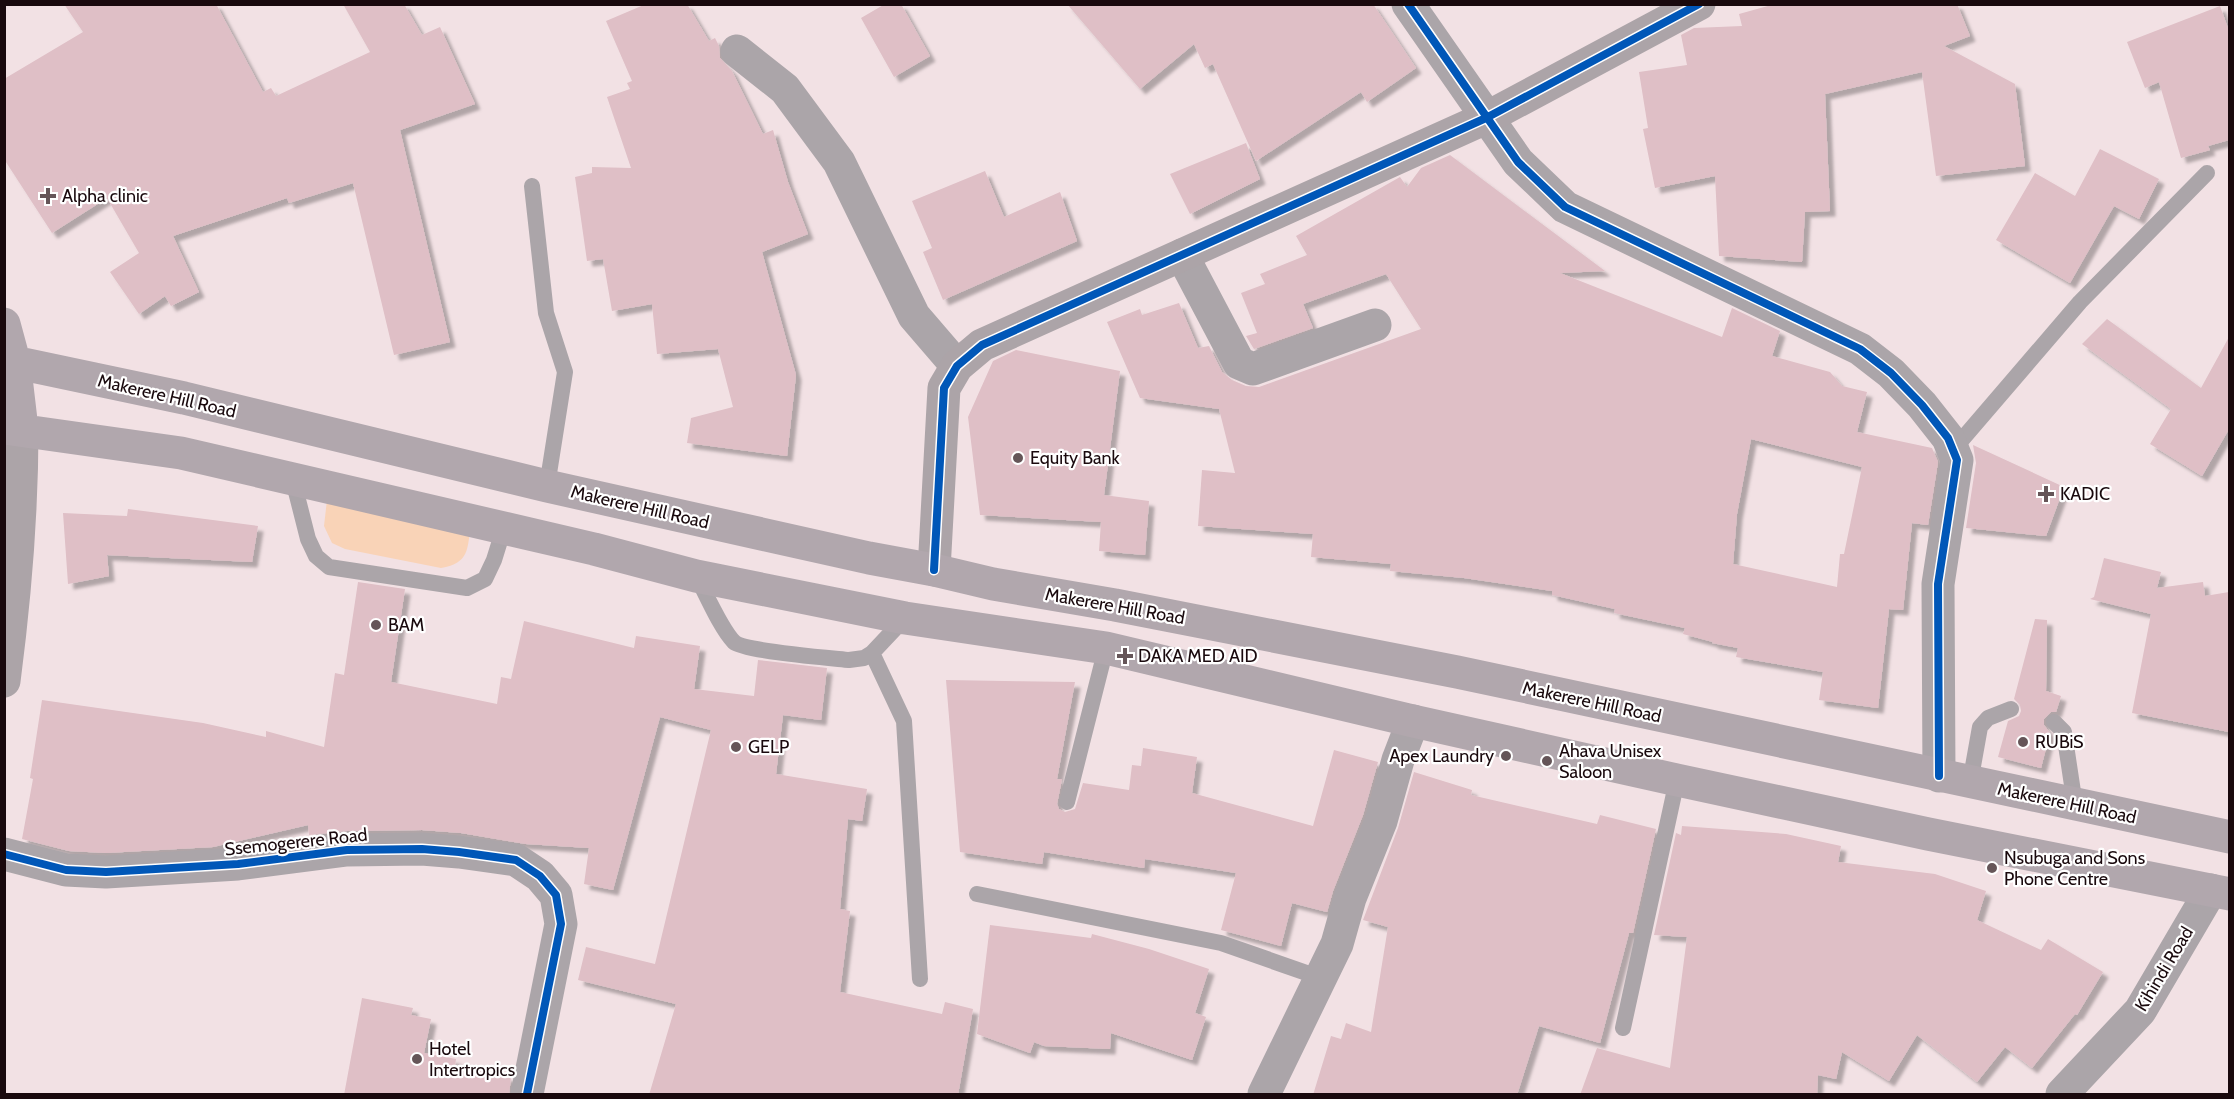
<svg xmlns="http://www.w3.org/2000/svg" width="2234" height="1099" font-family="Cabin,sans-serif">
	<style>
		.green { fill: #f9d3b7 }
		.building { fill: #dfbfc6; fill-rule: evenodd; filter: url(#shadow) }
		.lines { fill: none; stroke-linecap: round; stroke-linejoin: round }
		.lane { stroke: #aba5a9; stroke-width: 16 }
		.street { stroke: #aba5a9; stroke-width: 33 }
		.secondary { stroke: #aca4a8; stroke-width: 33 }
		.primary { stroke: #b1a7ad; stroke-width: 33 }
		.cycleway-casing { stroke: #fff; stroke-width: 11 }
		.cycleway { stroke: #0057b8; stroke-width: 8 }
		.poi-dot { fill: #655558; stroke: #fff; stroke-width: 2 }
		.labels { text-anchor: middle; stroke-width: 4.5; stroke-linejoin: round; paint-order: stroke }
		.poi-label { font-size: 18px; fill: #19090d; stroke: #fff; text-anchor: start }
		.street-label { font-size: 18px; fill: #19090d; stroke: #fff }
	</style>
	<defs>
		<filter id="shadow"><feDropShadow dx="5.5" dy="5.5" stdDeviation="1.5" flood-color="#0004"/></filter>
	</defs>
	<rect width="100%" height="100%" fill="#f2e1e4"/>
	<path class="green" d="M327 500 471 524C467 549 470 563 441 568L345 549 332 543 324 526Z"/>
	<path class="building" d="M64 4H216L263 92 271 88 276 96 370 52 343 4H404L422 35 440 27 475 104 400 130 450 342 394 355 353 183 289 203 287 198 173 236 199 292 171 306 165 296 139 314 110 272 139 253 107 198 52 233 4 159V79L83 32Z
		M646 4H687L709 41 715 38 719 46 720 58 732 71 763 134 773 130 788 182 808 234 762 252 796 375 787 456 687 443 691 418 733 407 718 349 657 354 652 304 612 311 603 259 587 261 575 177 592 173V167L631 168 607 97 630 89 627 83 632 81 606 21Z
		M885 4H901L930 56 894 77 861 18Z
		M1067 4H1373L1416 68 1367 102 1361 92 1256 161 1213 64 1205 68 1194 44 1140 89Z
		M1775 4H1957L1970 36 1944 46 2015 84 2025 166 1936 176 1922 72 1825 94 1830 211 1805 212 1802 262 1719 256 1715 176 1655 188 1643 129 1648 128 1639 72 1687 65 1681 35 1694 28 1742 26 1739 14Z
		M2220 6 2229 31V140L2208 146 2210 150 2181 158 2159 82 2145 88 2127 42Z
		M1246 143 1260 179 1190 214 1170 174Z
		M2100 149 2159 179 2139 219 2114 206 2070 283 1996 240 2035 173 2075 196Z
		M1450 155 1605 271 1560 273 1722 337 1732 308 1780 331 1772 356 1830 372 1842 386 1867 392 1857 432 1932 448 1938 462 1928 525 1912 523 1903 610 1889 609 1878 708 1819 700 1823 672 1736 657 1738 648 1712 643 1713 642 1683 634 1685 628 1614 613 1615 609 1552 595V591L1464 578 1390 571 1391 564 1311 557 1313 534 1198 526 1202 470 1235 473 1219 409 1140 398 1107 322 1140 309 1142 315 1179 303 1198 348 1209 346 1222 372 1232 380 1246 386 1259 387 1421 329 1386 274 1303 304 1313 328 1254 349 1246 336 1257 333 1241 293 1265 284 1260 274 1307 255 1296 236 1400 177 1407 187 1421 168ZM1751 439 1862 467 1844 554H1840L1837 587 1733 564 1737 514Z
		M985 171 1004 217 1060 192 1077 241 943 300 923 252 932 248 912 201Z
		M2107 319 2201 388 2229 337V429L2202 476 2150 444 2171 409 2082 344Z
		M1016 350 1120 371 1104 495 1149 501 1145 555 1099 551 1101 522 980 515 968 417 993 361Z
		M1973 445 2064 487 2046 536 1966 528 1976 463Z
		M128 509 258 526 252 562 107 555 109 576 68 584 63 513 127 516Z
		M2104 558 2161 572 2157 588 2203 582 2205 596 2229 592V732L2132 713 2151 614 2090 599 2094 597Z
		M358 582 405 589 391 682 497 704 501 677 511 679 524 621 634 648 636 636 700 646 694 689 754 696 758 660 827 668 821 720 783 715 776 774 867 789 862 821 848 819 840 909 850 911 840 992 942 1014 945 1002 973 1009 958 1095H649L676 1004 578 980 586 947 655 964 711 730 660 717 613 890 584 884 589 848 526 844 461 833 422 830 347 831 309 835 308 825 213 847 106 853 69 851 22 839 33 779 30 778 42 700 203 723 266 737V731L324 747 335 673 344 675Z
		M2035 619 2047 620 2046 691 2061 696 2056 712H2051L2044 719V725L2050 733 2041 768 1998 757 2008 721 2019 716 2021 711 2020 705 2014 699Z
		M946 680 1075 682 1057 779H1062L1057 804 1059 809 1065 812 1075 809 1083 783 1129 790 1132 765 1141 766 1143 748 1197 757 1192 793 1313 826 1334 750 1378 762 1363 815 1333 891 1327 912 1292 903 1281 946 1221 930 1236 873 1145 859 1144 868 1044 852 1042 864 960 852Z
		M1414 772 1472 790 1471 795 1597 824 1600 815 1656 829 1633 933H1629L1600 1043 1539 1026 1517 1095H1313L1331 1036 1341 1039 1346 1023 1371 1032 1388 927 1363 920 1398 828Z
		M1682 826 1786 834 1841 846 1838 862 1935 874 1986 891 1977 920 2041 950 2048 939 2103 972 2077 1015 2075 1014 2032 1068 2005 1047 1977 1082 1917 1035 1889 1081 1842 1052 1836 1079 1818 1075 1817 1095H1580L1597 1048 1670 1068 1687 937 1654 935 1676 833 1681 835Z
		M990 925 1091 938 1092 934 1149 949 1209 969 1195 1013 1206 1017 1192 1060 1111 1033 1110 1049 1044 1046 1034 1042 1030 1053 977 1034Z
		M362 998 413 1008 411 1015 431 1019 424 1053 456 1059 455 1066 511 1077 509 1095H344Z"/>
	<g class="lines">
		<path class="lane" d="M532 186 546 313 565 372 547 486
			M1953 450 2080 302 2207 173
			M293 480 308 539 316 556 329 567 467 588 485 579 494 560 504 528
			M697 577C706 594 721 629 734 642 744 651 830 658 849 660L864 658 872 653 905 618
			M872 653 904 721 920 979
			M2054 722 2064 732 2075 805
			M1970 783 1980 727 1988 718 2011 709
			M1067 802 1106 648
			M977 894 1221 943 1321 978
			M1623 1028 1677 780"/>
		<path class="street" d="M1408 4 1518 162 1565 207 1860 349 1891 373 1922 405 1948 438 1957 460 1938 584 1939 776
			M737 51 785 89 839 162 914 316 957 366
			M1182 255 1239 363 1253 369 1375 325
			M4 854 66 870 106 872 238 864 347 850 422 849 459 852 516 860 540 876 556 895 561 924 527 1094
			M1264 1094 1337 944 1350 898 1381 821 1398 760 1413 721
			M2062 1094 2140 1011 2211 890"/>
		<path class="secondary" d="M934 570 944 388 957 366 982 345 1486 118 1699 4
			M4 681C15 597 22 514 22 429"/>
		<path class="primary" d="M4 324 14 361 22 429
			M4 360 184 398 547 486 869 558 934 570 993 584 1115 605 1457 672 2230 837
			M4 428 181 453 594 549 696 576 905 618 1106 648 1413 721 1677 780 1928 834 2230 894"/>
		<defs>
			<path id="cycleway" d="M1408 4 1518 162 1565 207 1860 349 1891 373 1922 405 1948 438 1957 460 1938 584 1939 776
				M934 570 944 388 957 366 982 345 1486 118 1699 4
				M4 854 66 870 106 872 238 864 347 850 422 849 459 852 516 860 540 876 556 895 561 924 527 1094"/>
		</defs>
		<use href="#cycleway" class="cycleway-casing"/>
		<use href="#cycleway" class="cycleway"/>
	</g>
	<g class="poi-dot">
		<path d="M45 187h6v6h6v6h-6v6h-6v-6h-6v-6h6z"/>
		<circle cx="1018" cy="458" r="6"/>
		<path d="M2043 485h6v6h6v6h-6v6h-6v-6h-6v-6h6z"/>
		<circle cx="376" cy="625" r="6"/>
		<path d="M1122 647h6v6h6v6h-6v6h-6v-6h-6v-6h6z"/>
		<circle cx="2023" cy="742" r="6"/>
		<circle cx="736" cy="747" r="6"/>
		<circle cx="1506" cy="756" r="6"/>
		<circle cx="1547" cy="761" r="6"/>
		<circle cx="1992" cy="868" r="6"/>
		<circle cx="417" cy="1059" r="6"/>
	</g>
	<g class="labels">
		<g class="poi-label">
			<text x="62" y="202">Alpha clinic</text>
			<text x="1030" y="464">Equity Bank</text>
			<text x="2060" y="500">KADIC</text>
			<text x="388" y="631">BAM</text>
			<text x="1138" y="662">DAKA MED AID</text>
			<text x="2035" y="748">RUBiS</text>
			<text x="748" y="753">GELP</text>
			<text x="1559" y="757">Ahava Unisex<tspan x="1559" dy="21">Saloon</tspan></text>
			<text x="1494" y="762" text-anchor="end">Apex Laundry</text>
			<text x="2004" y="864">Nsubuga and Sons<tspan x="2004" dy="21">Phone Centre</tspan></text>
			<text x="429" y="1055">Hotel<tspan x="429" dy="21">Intertropics</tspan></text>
		</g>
		<g class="street-label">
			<text transform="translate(167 396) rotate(13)" y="6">Makerere Hill Road</text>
			<text transform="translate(640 507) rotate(13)" y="6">Makerere Hill Road</text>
			<text transform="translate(1115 606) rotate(10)" y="6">Makerere Hill Road</text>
			<text transform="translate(1592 702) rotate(12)" y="6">Makerere Hill Road</text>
			<text transform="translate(2067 803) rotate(12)" y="6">Makerere Hill Road</text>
			<text transform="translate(296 842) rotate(-6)" y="6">Ssemogerere Road</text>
			<text transform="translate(2164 969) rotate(-59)" y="6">Kihindi Road</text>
		</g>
	</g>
	<rect width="2234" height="1099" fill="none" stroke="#19090d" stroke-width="12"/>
</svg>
